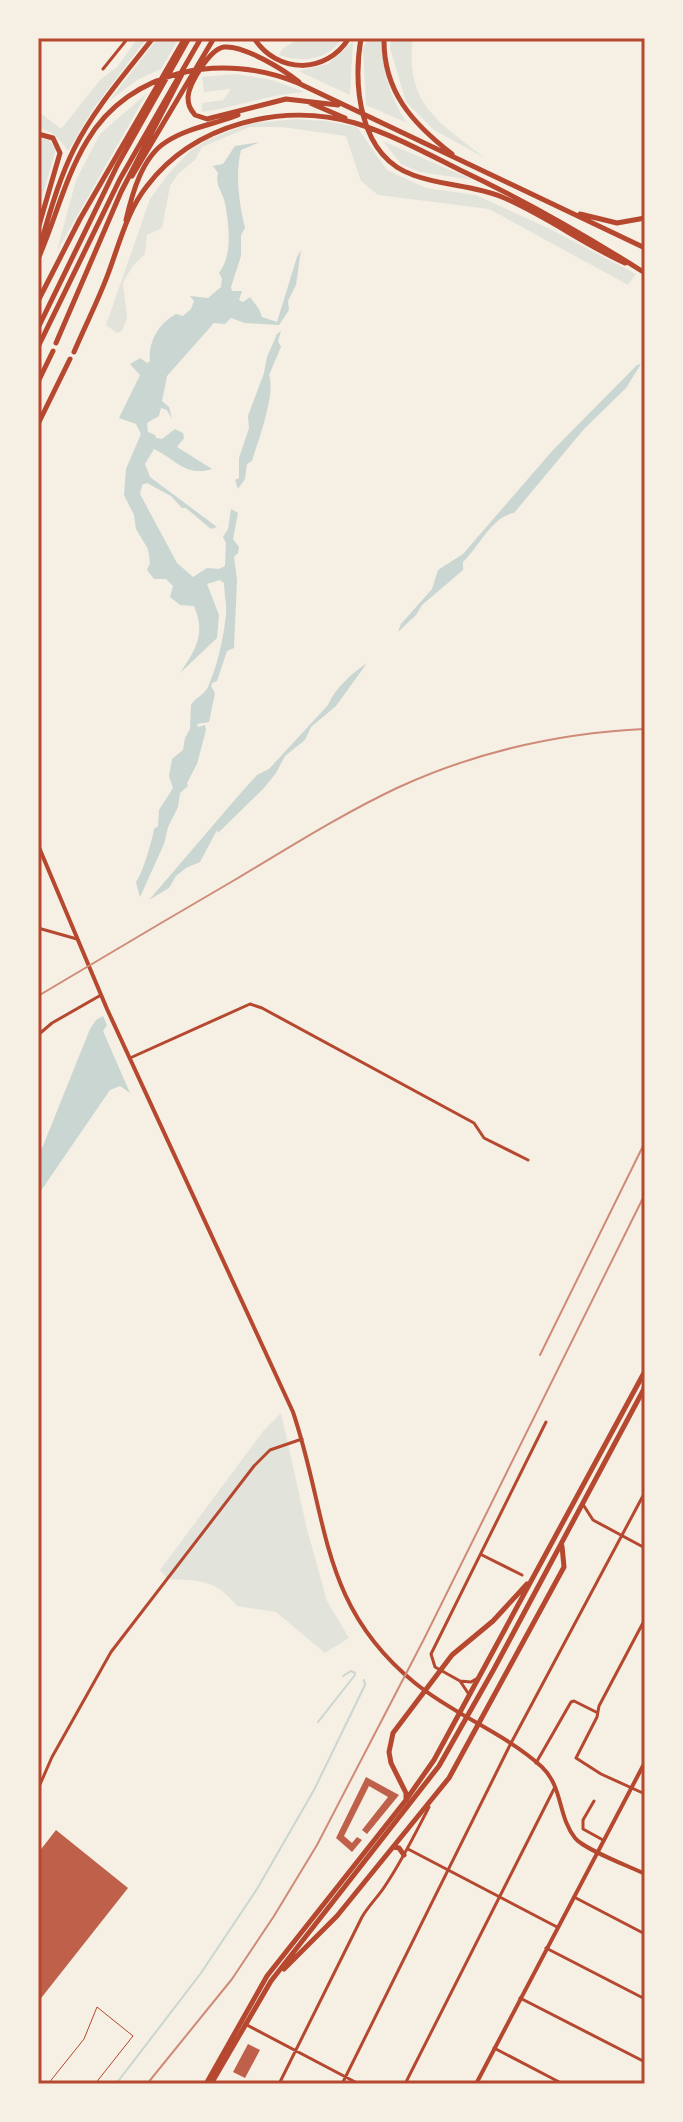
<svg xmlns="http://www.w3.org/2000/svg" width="683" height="2122" font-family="'Open Sans',sans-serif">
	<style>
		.green { fill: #e2e4dc }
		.water { fill: #c9d6d2 }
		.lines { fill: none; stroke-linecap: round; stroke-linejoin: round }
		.stream { stroke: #c9d6d2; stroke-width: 2 }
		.building { fill: #bf614a }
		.service { stroke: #b5482f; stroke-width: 1 }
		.minor { stroke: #b5482f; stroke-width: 3 }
		.tertiary { stroke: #b5482f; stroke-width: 4 }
		.secondary { stroke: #b5482f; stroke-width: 4 }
		.trunk { stroke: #b5482f; stroke-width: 5 }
		.motorway { stroke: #b5482f; stroke-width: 5 }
		.rail { stroke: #cf8b77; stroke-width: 2 }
		.neatline { fill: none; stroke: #b5482f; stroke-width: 3 }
	</style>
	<rect width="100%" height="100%" fill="#f6efe4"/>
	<path class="green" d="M138 38H147L93 109 68 151C59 138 53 132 38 127V111L61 129 100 80 117 67Z
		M158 38H179L161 69 137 80 109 101Z
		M300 38H342C328 61 302 63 279 55L282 49Z
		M369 38H381C383 70 389 96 407 123L366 105 363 49Z
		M391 38H413C404 103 439 123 485 158L434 130 406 102 390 48Z
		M353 41 350 95 298 71 328 64Z
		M236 74 272 80 305 92C270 94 237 107 202 112V103L223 100 231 89 204 92 202 77Z
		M147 93 57 251 76 180 100 134Z
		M295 119 326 121 357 127 387 170 426 188 476 195 550 229 636 274 628 285 489 209 378 195 361 181 346 136 282 127H250L202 147 195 160 178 174 170 186 162 228 147 235 145 254 132 267 123 283 127 318 122 331 117 333 106 325 150 199 168 174 190 151 207 140 248 124Z
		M40 138 49 140 56 149 38 211V139Z
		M383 141 473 180 420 172 401 164Z
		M281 1413 307 1529 327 1601 349 1638 325 1653 276 1612 237 1606C216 1580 200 1580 168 1579L160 1570 264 1430Z"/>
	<path class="water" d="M260 142 241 150C235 174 239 203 245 228L241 235V256L231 287 232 291H242L239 300 243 302 250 297 259 309 262 317 277 322 297 257 301 250 296 285 288 301 289 310 279 325 245 323 231 318 225 324 214 323 167 376 162 401 169 407 172 419 167 410 161 408 159 416 147 423 148 432 155 435 156 438 162 439 175 429 183 433 184 438 177 447 212 469C185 477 177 460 154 449L145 464 150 477 217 527 211 529 186 508H182L171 496 147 483 142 485 140 494 177 563 193 577 207 568 219 569 225 566 226 543 223 537 228 529 231 509 238 513 233 539 239 547 238 553 234 557 237 580 234 648 227 651 217 681 212 683 211 686 215 693 209 722 197 724 198 727 205 725 206 730 197 764 187 783 188 786 180 793 178 807 168 827 164 844 140 897 136 882C142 875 153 838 154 829L158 826 159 810 173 788 169 776 172 759 183 750 185 738 190 729 191 705C195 698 204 695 208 687 218 664 223 640 226 615 227 604 224 593 224 583L220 580 207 584 219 615 217 638 180 673C196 649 206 634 194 606L180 605 170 597 173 586 166 579H154L147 570 150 563 148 549 136 529 134 515 124 495 126 469 141 434 136 424 119 418 140 375 130 364 140 358 147 363 150 361C148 342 159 323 176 314L183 316 191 309 194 301 190 296 208 298 221 287 222 278 219 273C233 255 229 224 225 203 222 190 215 186 218 173L213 166 223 164 235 146Z
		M281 331 278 341 281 347 269 375C276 394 258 441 252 461L247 464 245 479 238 489 235 480 239 478V458L249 428 248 416 264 373 267 357 277 334Z
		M641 364 626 388 584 429 514 513C492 516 478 548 463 562V570L422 605 416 615 398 632 401 624 432 589 438 570 463 554 553 450 637 365Z
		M367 663 336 706 311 727 305 740 285 756 276 773 264 788 218 833 217 830 200 862 186 868 176 876 169 888 149 900 239 795 257 775 269 769 328 705C335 688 352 673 367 663Z
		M103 1016 107 1025 103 1031 130 1093 120 1086 110 1090 38 1195V1154L43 1146 90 1029 96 1020Z"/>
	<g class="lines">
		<path class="stream" d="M343 1676 351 1671 355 1673
			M318 1722 355 1675
			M116 2084 201 1973 257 1889 314 1790 365 1685 364 1680"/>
	</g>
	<path class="building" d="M366 1777 399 1795 367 1834 362 1830 388 1797 369 1786 344 1836 352 1843 357 1837 362 1840 352 1852 336 1838Z
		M56 1830 128 1888 38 2002V1853Z
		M248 2044 260 2050 245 2078 233 2072Z"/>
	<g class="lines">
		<path class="service" d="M48 2084 84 2039 97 2007 133 2036 95 2084"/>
		<path class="minor" d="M103 69 128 38
			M38 928 77 939
			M38 1035 52 1023 101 995
			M130 1058 250 1004 262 1008 474 1123 484 1138 528 1160
			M584 1506 593 1520 645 1548
			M482 1555 522 1575
			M645 1619 599 1706 597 1717 576 1758 601 1774 645 1794
			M460 1681 471 1682 476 1679
			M468 1693 460 1681 435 1667 431 1654 546 1422
			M536 1763 571 1702 574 1701 596 1712
			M38 1789 52 1757 111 1652 254 1466 270 1450 302 1439
			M594 1801 583 1820V1829L603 1840
			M408 1849 557 1927
			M574 1897 645 1934
			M546 1948 645 1999
			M520 1998 645 2062
			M245 2024 359 2084
			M494 2048 563 2084
			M279 2084 362 1917C369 1905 378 1897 385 1886 402 1861 415 1834 429 1807
			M342 2084 510 1745 645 1492
			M405 2084 555 1787"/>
		<path class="tertiary" d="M476 2084 645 1762"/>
		<path class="secondary" d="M38 845 107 1009 293 1412C329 1519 319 1605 415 1683 454 1715 505 1733 542 1767 563 1787 558 1817 575 1838 583 1849 631 1867 645 1874"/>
		<path class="trunk" d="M406 1800V1793L391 1763 389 1752 393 1733 452 1655 493 1621 527 1584
			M393 1847 399 1848 404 1855
			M284 1969 337 1916 449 1778 564 1567 562 1546
			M206 2084 267 1976 406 1800 434 1760 645 1371
			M211 2084 271 1981 439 1766 494 1669 645 1387"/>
		<path class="motorway" d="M254 38C277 74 326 75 349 38
			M361 38C353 86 359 156 413 175 442 186 473 185 502 197 545 215 583 244 625 263
			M384 38C383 91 412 123 452 154
			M299 82C284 70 244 45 224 47 210 49 189 83 188 97 188 105 190 109 195 115L207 119 286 99 338 105
			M310 103 345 118
			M38 134 53 138 60 153 38 229
			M132 176 214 38
			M580 214 617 223 645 218
			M126 220C132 194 142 157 166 142 187 128 215 124 238 115
			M39 249C49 216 58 181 74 149 94 109 125 74 153 38
			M38 259C55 221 65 177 87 141 130 68 224 52 298 83L645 248
			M38 301 80 219 185 38
			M38 328 118 164 189 38
			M56 343 121 192 182 74
			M38 347 120 179 201 38
			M74 352C85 326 98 301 108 274 119 245 127 211 147 186 194 124 282 102 355 123 391 134 426 153 460 170 524 200 585 235 645 273
			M38 382 53 351
			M38 424 70 359"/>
		<path class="rail" d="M38 996C105 956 171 917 238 878 290 847 342 814 397 788 475 752 559 733 645 729
			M540 1355 645 1142
			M147 2084 232 1979 274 1916 317 1845 424 1639 645 1194"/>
	</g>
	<rect width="683" height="2122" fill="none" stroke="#f6efe4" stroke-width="80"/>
	<rect x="40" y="40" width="603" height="2042" class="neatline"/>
</svg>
